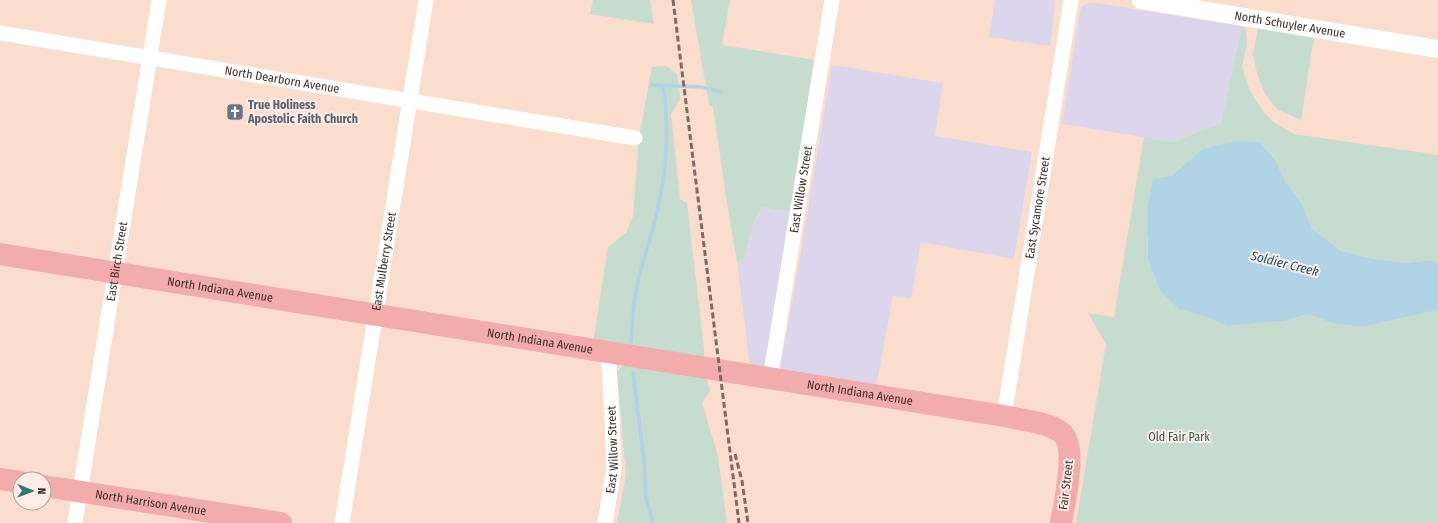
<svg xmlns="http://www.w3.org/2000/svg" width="1438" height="523" font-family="'Fira Sans Condensed',sans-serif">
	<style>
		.commercial { fill: #dcd6ec }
		.green { fill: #c5dccf }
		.water { fill: #b0d3e6 }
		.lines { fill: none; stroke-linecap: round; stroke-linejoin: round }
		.stream { stroke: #b0d3e6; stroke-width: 3.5 }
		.minor { stroke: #fff; stroke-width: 15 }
		.tertiary { stroke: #fff; stroke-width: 18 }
		.primary { stroke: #f2acac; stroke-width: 22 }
		.rail { stroke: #7e6a61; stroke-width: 3; stroke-dasharray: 6 3; stroke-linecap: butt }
		.labels { text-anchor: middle; stroke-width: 4; stroke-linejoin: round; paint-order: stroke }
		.street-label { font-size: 12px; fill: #3c2e27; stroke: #fdede6 }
		.worship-label { font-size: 12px; font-weight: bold; fill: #5b616d; stroke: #fdede6; text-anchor: start }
		.park-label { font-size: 12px; fill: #296349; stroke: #fdede6 }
		.water-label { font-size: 13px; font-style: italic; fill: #1a5672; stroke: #fdede6 }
	</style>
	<rect width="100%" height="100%" fill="#fbddce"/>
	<path class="commercial" d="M995 0H1054L1055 9 1050 46 989 37Z
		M1090 2 1242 26 1221 123 1173 142 1062 124 1080 11 1082 6Z
		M832 65 943 83 935 136 1032 152 1014 259 921 242 911 298 893 296 876 388 782 371 780 367 799 264Z
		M763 207 790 212 766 365 763 367H750L737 262 744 258 754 221Z"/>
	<path class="green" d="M593 0H650L654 24 590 14Z
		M691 0H730L722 45 814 60 790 212 762 207 754 221 744 258 737 262 725 190 713 107 709 105Z
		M1242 26 1246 29 1247 44 1242 67 1250 91 1264 113 1275 123 1294 134 1438 155V264L1431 260 1407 263 1374 259 1341 251 1312 229 1302 204 1286 183 1275 158 1259 142 1181 167 1171 176 1147 237 1148 260 1161 292 1179 309 1203 316 1228 326 1284 321 1309 314 1331 323 1361 327 1438 310V523H1076L1106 344 1088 313 1114 317 1144 137 1173 142 1221 123Z
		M1258 28 1314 36 1301 120 1278 110 1265 94 1257 73 1253 54Z
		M666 66 677 74 680 99 671 114 680 199 687 203 704 349V360L593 343 608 247 626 233 633 216 639 137 652 67Z
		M626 365 706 377 710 390 702 403 718 456 727 523H617L626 474 617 372 621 367Z"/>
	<path class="water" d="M1236 141 1259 142 1275 159 1286 183 1302 204 1312 229 1341 251 1374 259 1407 263 1431 260 1438 264V310L1361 327 1331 323 1309 314 1284 321 1228 326 1203 316 1179 309 1161 292 1148 260 1147 211 1153 179 1171 176 1203 149Z"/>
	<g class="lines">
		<path class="stream" d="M651 85 701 87 722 92
			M631 342C632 322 633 302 638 281 643 260 651 238 656 217 666 175 670 129 663 86
			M633 373 644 461 646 498 651 514 653 523"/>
		<g class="minor">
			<path id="s1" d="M0 33 635 138"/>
			<path id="s2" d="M770 379 832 0"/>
			<path id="s3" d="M1004 416 1071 0"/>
			<path id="s4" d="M75 523 159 0"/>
			<path id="s5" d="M342 523 426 0"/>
			<path id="s6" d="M605 523 614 469 611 397 608 352"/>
		</g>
		<path class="tertiary" id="s7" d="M1141 0 1438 49"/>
		<g class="primary">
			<path id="s8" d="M0 254 1004 416C1021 420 1049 422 1062 433 1078 447 1064 504 1061 523"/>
			<path d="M0 479 20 482"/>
			<path id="s9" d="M44 486 281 523"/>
		</g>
		<path class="rail" d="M673 0 739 523
			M735 454 742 481 748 523"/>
	</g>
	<defs>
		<symbol id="church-square" viewBox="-11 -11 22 22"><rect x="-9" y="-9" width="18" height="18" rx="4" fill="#6b7280" stroke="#fdede6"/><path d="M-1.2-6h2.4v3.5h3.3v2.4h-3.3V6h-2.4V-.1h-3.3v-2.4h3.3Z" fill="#fff"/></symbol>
	</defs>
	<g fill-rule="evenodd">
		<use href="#church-square" x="225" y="102" width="20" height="20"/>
	</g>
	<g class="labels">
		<g class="street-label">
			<text dy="4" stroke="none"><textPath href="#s7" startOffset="151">North Schuyler Avenue</textPath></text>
			<text dy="4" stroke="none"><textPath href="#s1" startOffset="286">North Dearborn Avenue</textPath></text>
			<text dy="4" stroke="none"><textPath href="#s2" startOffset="192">East Willow Street</textPath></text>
			<text dy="4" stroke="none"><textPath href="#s3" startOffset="211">East Sycamore Street</textPath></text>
			<text dy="4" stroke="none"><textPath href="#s4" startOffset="265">East Birch Street</textPath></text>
			<text dy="4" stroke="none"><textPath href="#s5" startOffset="265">East Mulberry Street</textPath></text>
			<text dy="4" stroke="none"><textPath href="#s8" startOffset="223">North Indiana Avenue</textPath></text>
			<text dy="4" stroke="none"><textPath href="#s8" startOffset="547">North Indiana Avenue</textPath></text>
			<text dy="4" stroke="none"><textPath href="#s8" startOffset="871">North Indiana Avenue</textPath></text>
			<text dy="4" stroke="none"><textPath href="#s6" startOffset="74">East Willow Street</textPath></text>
			<text transform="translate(1066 485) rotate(-83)" y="4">Fair Street</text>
			<text dy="4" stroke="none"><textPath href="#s9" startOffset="108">North Harrison Avenue</textPath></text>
		</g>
		<g class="worship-label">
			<text x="248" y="109">True Holiness<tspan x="248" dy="14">Apostolic Faith Church</tspan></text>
		</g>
		<g class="park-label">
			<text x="1179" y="441">Old Fair Park</text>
		</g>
		<g class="water-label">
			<text transform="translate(1285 263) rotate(14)" y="5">Soldier Creek</text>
		</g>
	</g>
	<g transform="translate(32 491) rotate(91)"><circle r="19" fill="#fdede6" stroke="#b0a19a"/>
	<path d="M0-3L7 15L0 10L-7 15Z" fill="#2e7878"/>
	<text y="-6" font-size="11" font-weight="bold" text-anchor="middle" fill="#3c2e27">N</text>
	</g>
</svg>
